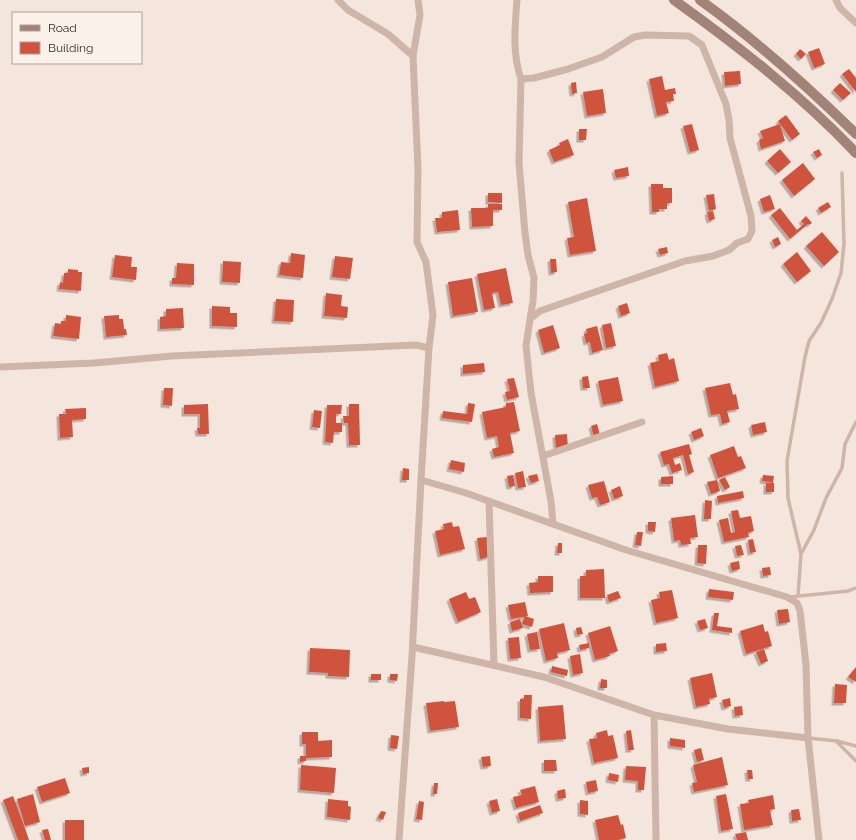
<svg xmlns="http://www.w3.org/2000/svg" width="856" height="840" font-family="Raleway,sans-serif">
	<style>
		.building { fill: #d0533e; filter: url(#shadow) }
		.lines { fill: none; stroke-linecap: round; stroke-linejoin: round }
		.lane { stroke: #ceb5a7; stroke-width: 3.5 }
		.street { stroke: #ceb5a7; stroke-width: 7 }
		.secondary { stroke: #a28378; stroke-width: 10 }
	</style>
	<defs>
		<filter id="shadow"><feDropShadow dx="-2.5" dy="2.5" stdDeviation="0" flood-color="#0004"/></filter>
	</defs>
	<rect width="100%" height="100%" fill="#f4e6dc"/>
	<path class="building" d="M819 48 825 64 814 68 808 52Z
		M800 49 806 54 801 59 796 54Z
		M849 69 856 78V92L842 74Z
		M740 71 741 84 725 86 724 72Z
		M662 76 665 90 675 88 676 94H673L674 101 666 102 669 113 657 116 649 79Z
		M576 82 577 93 572 94 571 83Z
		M840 83 851 93 843 100 833 90Z
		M603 89 606 113 587 116 583 92Z
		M786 115 800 134 792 140 778 121Z
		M692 124 699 150 690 152 683 126Z
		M780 124 785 141 761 149 759 140 763 138 760 131Z
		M579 129H587L586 140H579Z
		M568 139 574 155 554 162 549 150 560 145 559 143Z
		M780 149 791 162 778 173 767 161Z
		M819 149 822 155 817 158 813 152Z
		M803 163 815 179 794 196 782 180Z
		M628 167 629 176 616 178 614 170Z
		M651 184H663V188H672V203H667V209H659V212H652Z
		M488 193H502V203L488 202Z
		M714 194 716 209 709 211 706 195Z
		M770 195 775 209 764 212 760 199Z
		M587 198 596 251 570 255 567 238 574 237 568 202Z
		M828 202 831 207 821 213 818 208Z
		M488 204H502V210H493V226L472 227 471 208H488Z
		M780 208 797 230 804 224 801 221 806 216 812 223 809 225 808 224 790 239 771 215Z
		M458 210 460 230 437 232 435 218H442V212Z
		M713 211 715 219 709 221 707 212Z
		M822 232 839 252 824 266 806 246Z
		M778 237 781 244 775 247 772 240Z
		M667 247 668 253 660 255 658 249Z
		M797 252 811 271 797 282 783 264Z
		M291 253 305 255 303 278 279 275 281 262 290 263Z
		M115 255 132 257 131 267H137L136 280 112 277Z
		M335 256 353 258 350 279 332 277Z
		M550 259H556L557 272 551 273Z
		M223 261 241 262 240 283 222 282Z
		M177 263 194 264V285L172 284V278H176Z
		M506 268 513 303 501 305 498 292 492 293 495 308 484 310 477 274Z
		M68 269 78 270V272H82L81 291 59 289 60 282 63 283 64 273H68Z
		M472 278 478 312 453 316 448 282Z
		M326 293 342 295 341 306 348 307 347 318 324 316Z
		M276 299 294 300 293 322 274 321Z
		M627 303 630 313 621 316 618 306Z
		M212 306 230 307V313H237V327L212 326Z
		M183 308 184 328 160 329V317L166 316V309Z
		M66 315 81 317 79 339 53 336 55 323 61 324V321H66Z
		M119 315V319H123L124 329H126L127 335 106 337 104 316Z
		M611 323 616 346 606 348 602 325Z
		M553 325 560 348 544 353 538 330Z
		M597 326 603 350 592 353 590 342 586 343 584 334 587 333 586 329Z
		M667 353 669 360 674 358 679 381 655 387 650 363 659 361 658 355Z
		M484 363 485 372 463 374V365Z
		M588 376 590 388H583L582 377Z
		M618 377 623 401 603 405 598 381Z
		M514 378 519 397 507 400 505 392 510 391 507 379Z
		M730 383 733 395 736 394 739 409 727 411 730 422 722 424 720 414 711 415 705 388Z
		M164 388H173L172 406 163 405Z
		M514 402 520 431 510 433 514 453 494 457 492 449 499 447 497 436 487 438 482 412 506 407V403Z
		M468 403 475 404 472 422 442 418 443 411 467 414Z
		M208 404 209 434H198L197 428H200V414H184V405Z
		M349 404H359L360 445H349L348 423H344L343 416H349Z
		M327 405H342L341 414H336V423H342V432H334L333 443 325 442Z
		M86 408V419L72 420 73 437 60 438 59 414H66L65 409Z
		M314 410 322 411 320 428 312 427Z
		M765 422 767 432 753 435 751 425Z
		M597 424 600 435 594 437 591 426Z
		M701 428 704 436 694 440 691 432Z
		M567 434 568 449 556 450 555 435Z
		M689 444 692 454 689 455 694 472 688 474 683 455 673 458 675 465 680 463 682 470 672 473 669 464 664 465 660 452Z
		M734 446 738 457 741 456 746 468 718 478 710 455Z
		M451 460 465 463 464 472 449 469Z
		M403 468 409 469V480H402Z
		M523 471 526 487 518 488 515 473Z
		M537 474 539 481 531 483 528 476Z
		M513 475 515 486 509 487 507 476Z
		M763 475 774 476 773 483 762 481Z
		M673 476V484H661V477Z
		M725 477 730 487 725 490 719 480Z
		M717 480 720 491 711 494 707 482Z
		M604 481 610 502 600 505 597 497 592 498 588 485Z
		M766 483H774V492H766Z
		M620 486 623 496 614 499 611 490Z
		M743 491 744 498 718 503 717 496Z
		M705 500 712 501 711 519H704Z
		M738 510 740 518 751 516 754 531 748 533 749 537 724 542 719 520 728 518 731 533 735 532 731 511Z
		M695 515 698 537 690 538 691 544 681 545 680 540 674 541 671 518Z
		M452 522 453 527 459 526 465 549 440 555 435 531 444 529 443 524Z
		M648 522H656L655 532 648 531Z
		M637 532H643L641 546 635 545Z
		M487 537 489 557 480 559 477 538Z
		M753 539 756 552 750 553 748 540Z
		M558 543H562V553H557Z
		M698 545H707L706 564 697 563Z
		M741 545 744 555 737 556 735 546Z
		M739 561 740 569 732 571 730 563Z
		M770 567 771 575 763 576 762 568Z
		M604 569 605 598H580V576H586V570Z
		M538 576H553V592L530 593 529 583 538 582Z
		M709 589 734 592 733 600 708 597Z
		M672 590 678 618 656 623 651 600 660 598 659 592Z
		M618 591 621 598 609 602 607 595Z
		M466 592 469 599 475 597 481 612 458 622 449 599Z
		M525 602 528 616 511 619 508 605Z
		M788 609 790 622 779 624 777 610Z
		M714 613H719L717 626 732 628V633L712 630Z
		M525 616 534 619 532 627 522 624Z
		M520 619 523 628 512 631 510 622Z
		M705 619 708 628 700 630 697 621Z
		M564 623 570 650 557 653 558 658 546 661 539 629Z
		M763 624 765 632 768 631 772 646 746 654 740 631Z
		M610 626 618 651 609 654 610 656 595 660 588 633Z
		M581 627 583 634 577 635 576 628Z
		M537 632 540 649 530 650 527 634Z
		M519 637 521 658 510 659 508 638Z
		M589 643V648L580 650 579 645Z
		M666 643 667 651 656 652V644Z
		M310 648 350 650 349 677 328 676V673L309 672Z
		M764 649 768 661 761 664 756 652Z
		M580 654 583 673 573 675 570 656Z
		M552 666 568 670 567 676 551 672Z
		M856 667V682L848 677Z
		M712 673 717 697 709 699 710 704 696 707 690 678Z
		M371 674H381V680H371Z
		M390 674H398L397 681 390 680Z
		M601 679 607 680V688H600Z
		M835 684 847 685 846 703H834Z
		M524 695H532L531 719 520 718V699H524Z
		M730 698 731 706 724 708 722 700Z
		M444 701V702L455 701 459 727 430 731 426 703Z
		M563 705 566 739 540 741 538 707Z
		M742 706 743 715 735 716 734 707Z
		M607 730 608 736 613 735 618 758 594 763 589 739 597 738 596 733Z
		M631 730 634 750H628L626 731Z
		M302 732H318V741L332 740V757L306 758V761L300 762V756H306V744H302Z
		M391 735 399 736 397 749 390 748Z
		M670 738 685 740V748L670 746Z
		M701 748 704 760 697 762 694 750Z
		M490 756 491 766 483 767 481 757Z
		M722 757 728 785 694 792 692 783 697 782 693 765Z
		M544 760H556L557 771H544Z
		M301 765 336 768 334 793 300 790Z
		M626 766 646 767 644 790H638V781L625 780Z
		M89 767V773L83 774 82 768Z
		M747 770H752L753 779H748Z
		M609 773 619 775 618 782 608 780Z
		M65 778 70 793 42 802 37 787Z
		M596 780 598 791 588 793 586 782Z
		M434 783H438L437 794H433Z
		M535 786 539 802 516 808 513 797 522 795 520 790Z
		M565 789 566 798 558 799 557 791Z
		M33 794 40 822 25 826 17 799Z
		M726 794 733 829 721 831 716 796Z
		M773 795 775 809 770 810 773 825 744 830 740 804 749 803 748 800Z
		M13 796 26 831 29 840H18L3 800Z
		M328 799 348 801V806L351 807 350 820 327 817Z
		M497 799 500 811 492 813 489 801Z
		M580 800 588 801V815L580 814Z
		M419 801 424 802 422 820 416 819Z
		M540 805 543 813 520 821 518 813Z
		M799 809 801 820 792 821 791 810Z
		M381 811 386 812 383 820 378 818Z
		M618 815 621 825 623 824 626 838 618 840H599L595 820Z
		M65 820H84V840H65Z
		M48 829 51 840H45L42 830Z
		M746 832 748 840H737L735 834Z"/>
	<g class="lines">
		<path class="lane" d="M801 554 788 498 787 461 805 357 809 341 821 323 832 299 841 273 844 244 842 173
			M798 596 801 554 814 530 826 498 842 468 845 444 856 422
			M790 597 848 591 856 588
			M808 738 837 741 856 746
			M837 742 856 761"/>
		<path class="street" d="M338 0 348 10 388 34 413 56
			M418 0 420 15 413 56 418 169 417 242 426 262 433 315 429 348
			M517 0C515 27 512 53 521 79L519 163 525 233 528 255 534 278 533 301 530 319
			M836 0 840 8 856 23
			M521 79 534 78 568 69 602 57 634 37 645 35 689 36 702 45 726 104 729 120 730 138 751 216 752 231 748 239 737 243 729 250 713 256 685 261 560 304 540 311 530 319 526 346 531 393 551 501 553 524
			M0 367 94 363 172 356 416 345 429 348 421 480 412 656 399 840
			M543 456 642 422
			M421 480 466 493 626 550 787 597 797 603 800 611 806 665 808 738 819 840
			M489 501 494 665
			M413 647 544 677 654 715 728 729 808 738
			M654 715 656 840"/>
		<path class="secondary" d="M674 0C738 46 801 95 856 153
			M700 0C756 40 807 86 856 134"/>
	</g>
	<rect x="12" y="12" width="130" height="52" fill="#fbf1e9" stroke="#ada29c"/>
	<rect x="20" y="25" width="20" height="6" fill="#a28378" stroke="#ada29c"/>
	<text x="48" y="32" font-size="12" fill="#392c28">Road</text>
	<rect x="20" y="42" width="20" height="12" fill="#d0533e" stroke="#ada29c"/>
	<text x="48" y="52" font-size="12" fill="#392c28">Building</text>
</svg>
